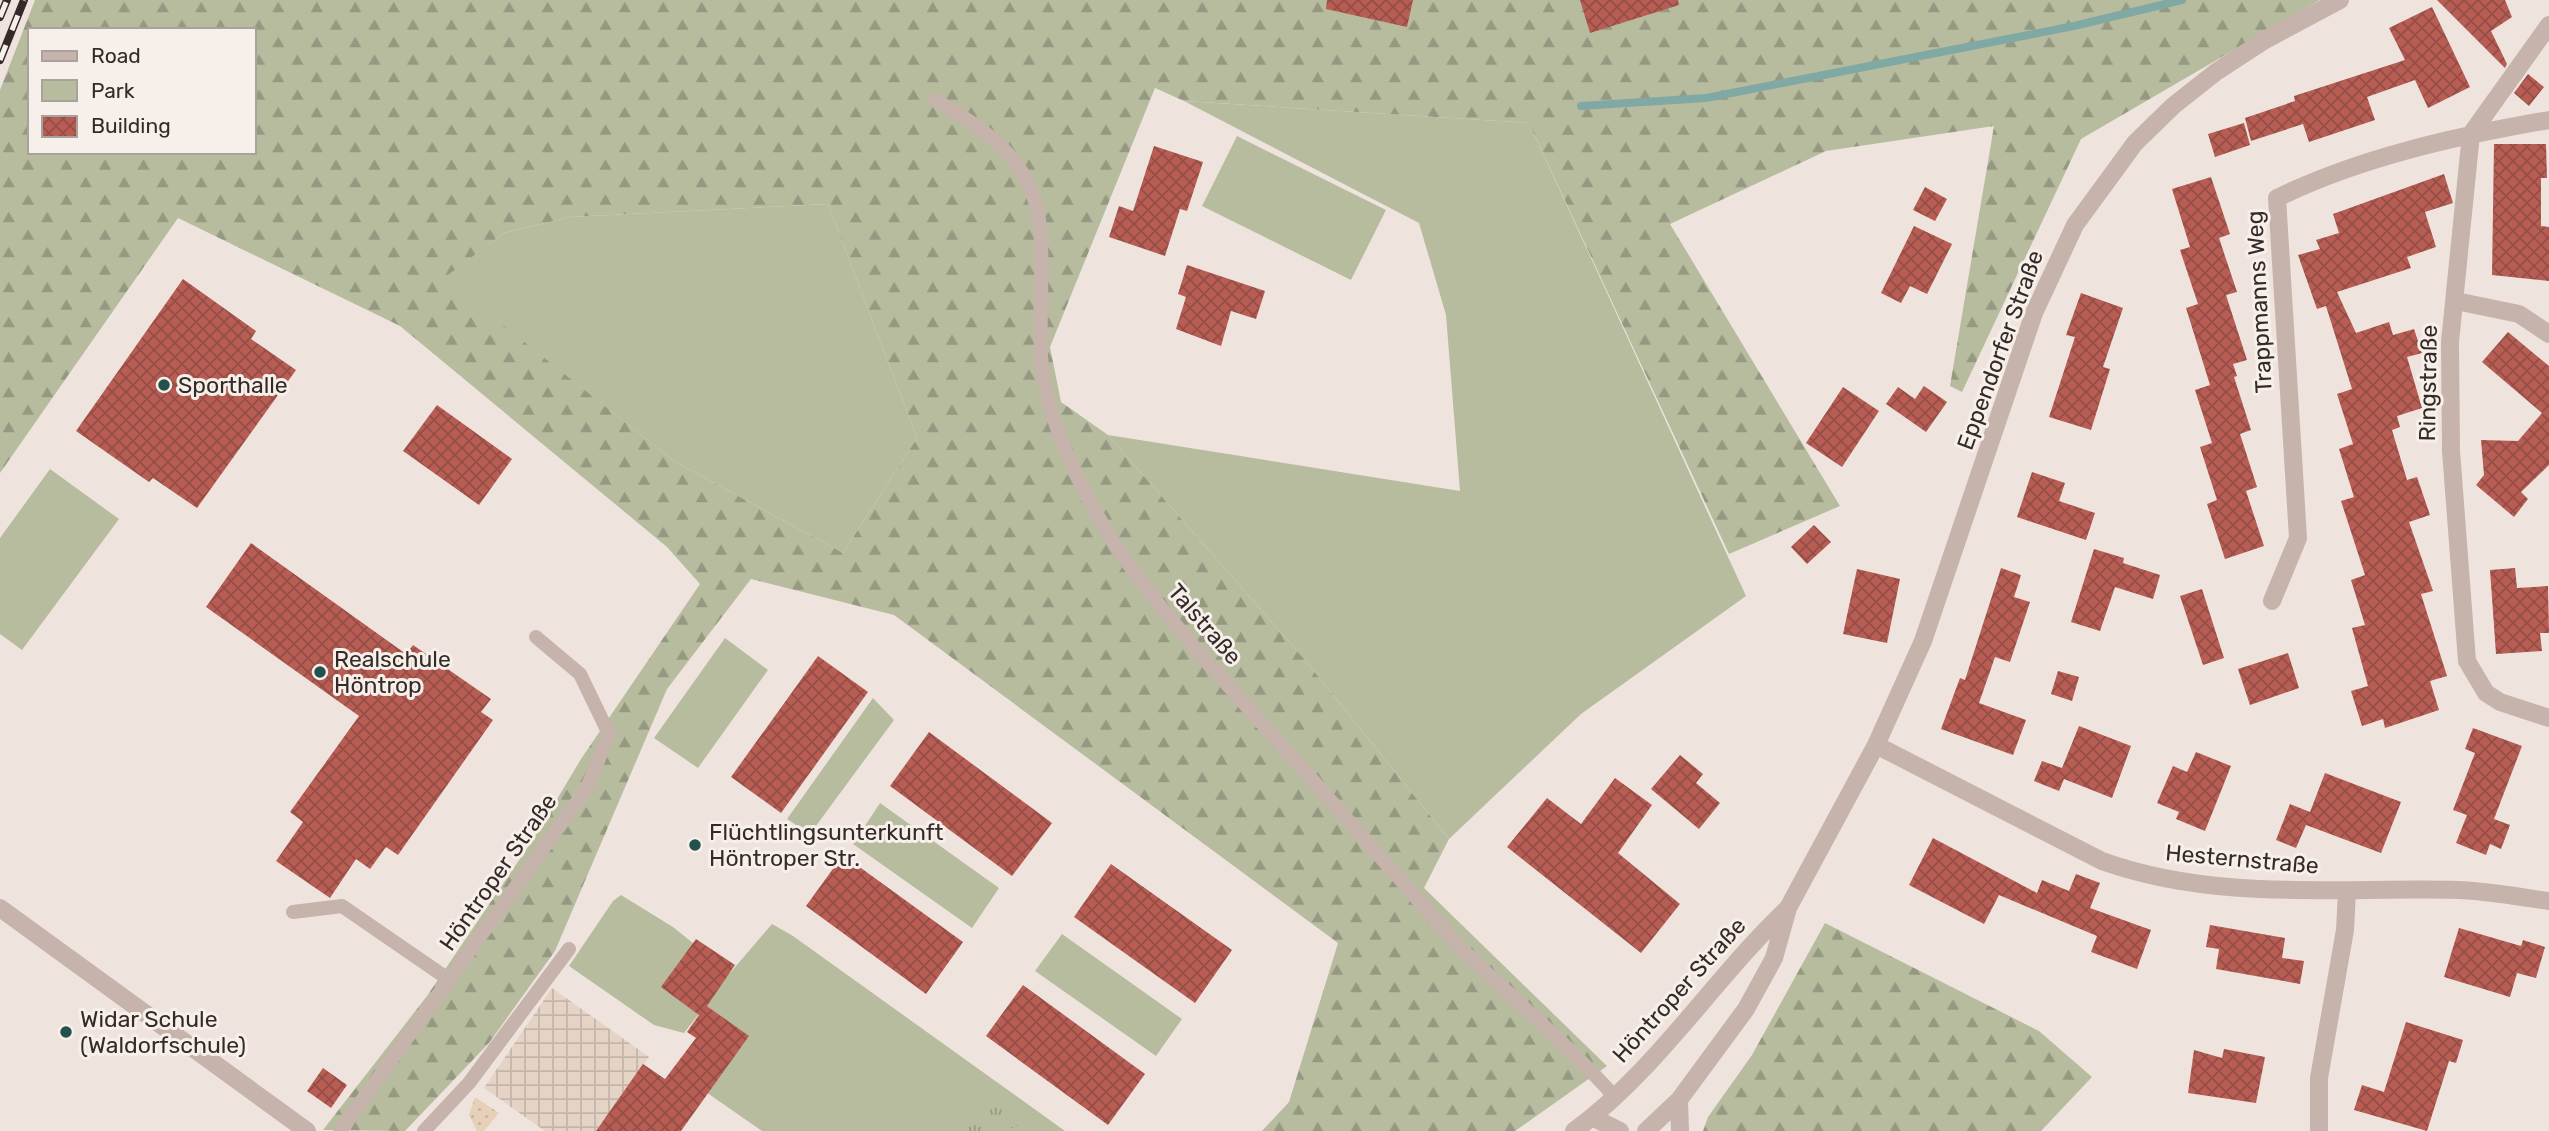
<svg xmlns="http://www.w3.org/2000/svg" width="2549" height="1131" font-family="Rubik,sans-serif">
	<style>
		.green { fill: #b7bc9f }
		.forest { fill: url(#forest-firs); fill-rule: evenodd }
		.sand { fill: url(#sand-dots) }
		.park { fill: url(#park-tufts) }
		.plaza { fill: url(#plaza-grid) }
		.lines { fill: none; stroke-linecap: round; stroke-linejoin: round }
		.stream { stroke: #80a9a4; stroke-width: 8 }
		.building { fill: url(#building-cross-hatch) }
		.service { stroke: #c6b3ab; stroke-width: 14 }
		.minor { stroke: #c6b3ab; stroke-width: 18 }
		.tertiary { stroke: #c6b3ab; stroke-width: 18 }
		.rail-casing { stroke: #342b29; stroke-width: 8 }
		.rail { stroke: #f7efe9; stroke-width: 5; stroke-dasharray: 16; stroke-linecap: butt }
		.poi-dot { fill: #24514d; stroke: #f7efe9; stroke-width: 2.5 }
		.labels { text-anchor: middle; stroke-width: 6; stroke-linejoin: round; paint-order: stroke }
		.street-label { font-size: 23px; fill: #342b29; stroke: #f7efe9 }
		.poi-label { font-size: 23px; fill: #342b29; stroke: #f7efe9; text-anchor: start }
	</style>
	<defs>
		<pattern id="forest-firs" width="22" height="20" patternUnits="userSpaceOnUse" patternTransform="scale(1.75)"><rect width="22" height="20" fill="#b7bc9f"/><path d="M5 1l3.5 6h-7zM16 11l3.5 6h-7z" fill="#969982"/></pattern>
		<pattern id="sand-dots" width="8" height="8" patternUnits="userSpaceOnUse" patternTransform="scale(1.75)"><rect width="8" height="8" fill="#e7d0b8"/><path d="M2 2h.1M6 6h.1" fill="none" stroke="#c7b39e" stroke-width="1.8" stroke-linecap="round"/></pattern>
		<pattern id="park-tufts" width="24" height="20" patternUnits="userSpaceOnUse" patternTransform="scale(1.75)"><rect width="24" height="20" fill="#b7bc9f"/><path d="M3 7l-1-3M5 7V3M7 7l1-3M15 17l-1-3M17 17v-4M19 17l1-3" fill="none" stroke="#969982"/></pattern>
		<pattern id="plaza-grid" width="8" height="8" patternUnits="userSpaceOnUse" patternTransform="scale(1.75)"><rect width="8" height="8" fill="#e5d3c6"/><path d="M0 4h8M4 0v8" fill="none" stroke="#c5b5aa"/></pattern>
		<pattern id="building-cross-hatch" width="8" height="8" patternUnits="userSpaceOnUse" patternTransform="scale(1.75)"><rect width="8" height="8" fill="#b75d53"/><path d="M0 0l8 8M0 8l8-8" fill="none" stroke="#964d45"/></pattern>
	</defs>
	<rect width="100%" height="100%" fill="#efe4dd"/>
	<path class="green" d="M1184 101 1529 123 1746 596 1581 714 1449 839 1305 660 1108 435 1460 491 1446 315 1419 223Z
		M1237 136 1386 210 1351 280 1202 206Z
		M828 204 917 438 843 553 674 461 443 278 504 233 570 217Z
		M50 469 119 519 22 650 0 634V538Z
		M725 638 768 670 698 768 654 738Z
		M873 698 894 720 810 834 787 819Z
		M880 803 999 888 972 928 853 844Z
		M621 895 673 927 730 973 772 924 793 936 1065 1131H762L690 1081 748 1036 706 1005 684 1033 654 1025 569 966 613 901Z
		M1062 934 1182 1019 1156 1056 1035 971Z"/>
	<path class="forest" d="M35 0H2320L2081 139 1962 392 1950 386 1994 126 1826 151 1670 224 1840 506 1729 554 1529 123 1184 101 1155 88 1050 347 1061 402 1108 435 1305 660 1449 839 1424 888 1607 1066 1515 1131H1262L1289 1102 1338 943 894 615 751 579 667 689 555 951 489 1043 405 1131 323 1130 427 996 532 841 581 759 700 584 667 547 400 326 178 218 0 473V90ZM30 30H254V152H30ZM828 204 917 438 843 553 674 461 444 278 504 233 570 217Z
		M1825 923 2039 1031 2092 1077 2041 1131H1703L1708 1117 1752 1055Z"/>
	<path class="sand" d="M475 1097 499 1113 484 1131H477L469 1115Z"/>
	<path class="park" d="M1000 1089 1037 1117 1005 1131H951Z"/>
	<path class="plaza" d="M552 988 649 1057 596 1131H545L484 1088Z"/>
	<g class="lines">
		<path class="stream" d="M1581 106 1706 98 2074 26 2182 0"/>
	</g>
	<path class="building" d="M1327 0H1413L1407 27 1326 9Z
		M1580 0H1678L1679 5 1590 33Z
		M2437 0H2505L2512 17 2491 31 2507 64 2505 68Z
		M2432 7 2470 87 2428 108 2415 80 2367 97 2375 120 2309 142 2303 124 2251 141 2245 118 2295 101 2294 96 2405 60 2389 28Z
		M2528 74 2544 87 2529 106 2514 93Z
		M2244 123 2250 145 2215 157 2208 134Z
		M2494 144H2546L2547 178H2541V226L2549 227V281L2492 275Z
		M1154 146 1203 162 1187 211 1180 209 1165 256 1109 237 1119 206 1133 211Z
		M2444 174 2453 203 2425 212 2436 247 2407 257 2411 268 2337 292 2356 333 2389 322 2393 335 2414 329 2422 353 2407 357 2422 408 2397 416 2400 427 2392 430 2407 480 2417 477 2430 515 2409 522 2433 591 2421 594 2447 676 2430 681 2439 710 2385 728 2383 719 2362 726 2351 691 2368 686 2352 628 2365 625 2351 580 2365 575 2341 501 2354 497 2339 449 2353 444 2337 394 2352 389 2326 306 2317 309 2298 255 2320 249 2316 240 2339 233 2333 214Z
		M2211 177 2230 234 2219 238 2237 292 2226 295 2247 360 2233 364 2237 376 2234 377 2251 430 2240 434 2257 487 2246 491 2264 546 2225 559 2207 504 2217 500 2200 447 2212 443 2195 390 2210 385 2186 308 2198 304 2180 250 2190 247 2172 189Z
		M1925 187 1947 199 1935 221 1913 210Z
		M1914 226 1952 244 1927 294 1910 286 1901 303 1881 293Z
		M1187 265 1265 291 1256 319 1231 311 1221 346 1176 329 1186 297 1178 294Z
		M183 279 256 331 251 339 296 370 197 508 153 478 149 482 76 431Z
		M2081 293 2123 308 2103 367 2110 369 2091 430 2049 417 2075 337 2066 335Z
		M2508 332 2549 366V465L2521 492 2528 499 2514 517 2476 485 2484 475 2481 440 2518 441 2542 413 2482 362Z
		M1924 386 1947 402 1926 432 1886 404 1898 387 1915 399Z
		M1843 387 1879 411 1842 467 1806 443Z
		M437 405 512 459 479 505 403 451Z
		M2032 472 2065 483 2059 501 2095 513 2086 540 2017 517Z
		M1814 525 1831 542 1807 564 1791 547Z
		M251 543 406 654 413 645 491 699 481 712 493 720 398 855 386 847 370 869 356 859 330 898 276 861 303 822 290 812 359 716 206 607Z
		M2094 549 2124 558 2123 563 2160 575 2153 599 2115 587 2100 631 2071 622Z
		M2001 568 2021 575 2014 597 2030 602 2010 662 1995 657 1979 703 2026 720 2013 755 1941 729 1960 678 1965 680Z
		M2515 568 2517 588 2548 586 2549 633H2540L2542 651 2496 654 2490 570Z
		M1857 569 1900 579 1887 643 1843 634Z
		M2202 589 2224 658 2203 665 2180 596Z
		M2288 653 2299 688 2250 705 2238 669Z
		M818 656 868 692 781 813 731 777Z
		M2058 671 2079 677 2072 701 2051 694Z
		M2079 726 2131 746 2112 798 2064 779 2059 791 2034 781 2042 761 2062 768Z
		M2473 728 2522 746 2494 819 2510 825 2501 849 2490 844 2486 855 2456 843 2467 815 2453 810 2475 753 2465 749Z
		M929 732 1052 823 1012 876 890 786Z
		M2196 752 2231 766 2205 831 2176 819 2179 812 2157 803 2173 766 2187 772Z
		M1680 755 1703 774 1696 783 1720 803 1699 829 1651 789Z
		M2325 773 2401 802 2381 853 2306 825 2296 848 2276 840 2290 804 2310 812Z
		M1615 778 1652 805 1618 853 1680 904 1641 953 1507 847 1547 798 1581 824Z
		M1933 838 2037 893 2042 880 2069 891 2076 874 2100 883 2090 908 2151 930 2137 969 2091 952 2097 936 1999 895 1984 924 1909 885Z
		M843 855 963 942 926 994 806 906Z
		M1111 864 1232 950 1195 1003 1074 917Z
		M2210 925 2285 938 2282 958 2304 961 2300 984 2216 969 2219 949 2206 947Z
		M2459 928 2521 946 2523 940 2545 947 2536 978 2517 973 2510 997 2444 977Z
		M696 939 735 965 707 1006 749 1036 681 1131H596L643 1064 665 1079 696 1038 687 1032 699 1015 661 987Z
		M1023 985 1145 1074 1108 1125 986 1036Z
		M2406 1022 2463 1040 2456 1063 2449 1061 2427 1131 2354 1110 2362 1085 2384 1092Z
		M2224 1049 2265 1057 2256 1103 2188 1093 2194 1050 2222 1058Z
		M323 1068 347 1085 331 1108 307 1091Z"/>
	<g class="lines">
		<path class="service" d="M935 100C1068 174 1037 225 1041 355 1043 395 1058 434 1074 470 1116 561 1174 624 1239 698 1287 751 1334 804 1381 858 1408 887 1433 919 1460 947 1511 998 1566 1042 1614 1096
			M293 912 342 906 451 981
			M340 1131 587 788 609 734 580 674 536 637
			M424 1131 469 1083 569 949"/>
		<path class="minor" d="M2549 25 2471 134 2450 342 2451 451 2467 661 2486 693 2500 702 2549 718
			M2456 301 2519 314 2549 334
			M2272 601 2298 538 2277 198C2361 157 2457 136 2549 120
			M1876 745 2102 861C2216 902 2339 887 2458 890 2489 891 2519 897 2549 901
			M0 908 307 1131
			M2319 1131V1078L2345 930 2347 892"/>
		<path class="tertiary" d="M1679 1100 1680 1131
			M1592 1117 1620 1131
			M1574 1131C1658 1069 1713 979 1788 908
			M1646 1131 1679 1100 1746 1009 1774 958 1788 908 1876 745 1923 641 2034 313 2075 225 2135 143 2173 106 2216 72 2265 40 2340 0"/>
		<defs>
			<path id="rail" d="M0 17 7 0
				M0 60 24 0"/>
		</defs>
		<use href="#rail" class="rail-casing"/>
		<use href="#rail" class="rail"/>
	</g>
	<g class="poi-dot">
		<circle cx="164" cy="385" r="7"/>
		<circle cx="320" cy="672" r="7"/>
		<circle cx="695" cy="845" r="7"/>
		<circle cx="66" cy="1032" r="7"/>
	</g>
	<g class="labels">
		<g class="street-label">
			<text transform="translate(2259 302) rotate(-93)" y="8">Trappmanns Weg</text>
			<text transform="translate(2000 350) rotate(-70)" y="8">Eppendorfer Straße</text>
			<text transform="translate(2428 383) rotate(-89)" y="8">Ringstraße</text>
			<text transform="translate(1205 624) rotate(49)" y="8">Talstraße</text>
			<text transform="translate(2242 859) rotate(5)" y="8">Hesternstraße</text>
			<text transform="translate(498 872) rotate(-55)" y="8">Höntroper Straße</text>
			<text transform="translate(1679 990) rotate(-48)" y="8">Höntroper Straße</text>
		</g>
		<g class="poi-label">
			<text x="178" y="393">Sporthalle</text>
			<text x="334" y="667">Realschule<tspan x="334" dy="26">Höntrop</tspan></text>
			<text x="709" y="840">Flüchtlingsunterkunft<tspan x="709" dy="26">Höntroper Str.</tspan></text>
			<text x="80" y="1027">Widar Schule<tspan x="80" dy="26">(Waldorfschule)</tspan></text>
		</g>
	</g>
	<rect x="28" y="28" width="228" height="126" fill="#f7efe9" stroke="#a9a19c" stroke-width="2"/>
	<rect x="42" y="51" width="35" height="10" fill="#c6b3ab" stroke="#a9a19c" stroke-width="2"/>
	<text x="91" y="63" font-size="21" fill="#342b29">Road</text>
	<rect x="42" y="80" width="35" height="21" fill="#b7bc9f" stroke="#a9a19c" stroke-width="2"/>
	<text x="91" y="98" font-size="21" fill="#342b29">Park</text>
	<rect x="42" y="116" width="35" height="21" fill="url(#building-cross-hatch)" stroke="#a9a19c" stroke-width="2"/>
	<text x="91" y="133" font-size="21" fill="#342b29">Building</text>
</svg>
